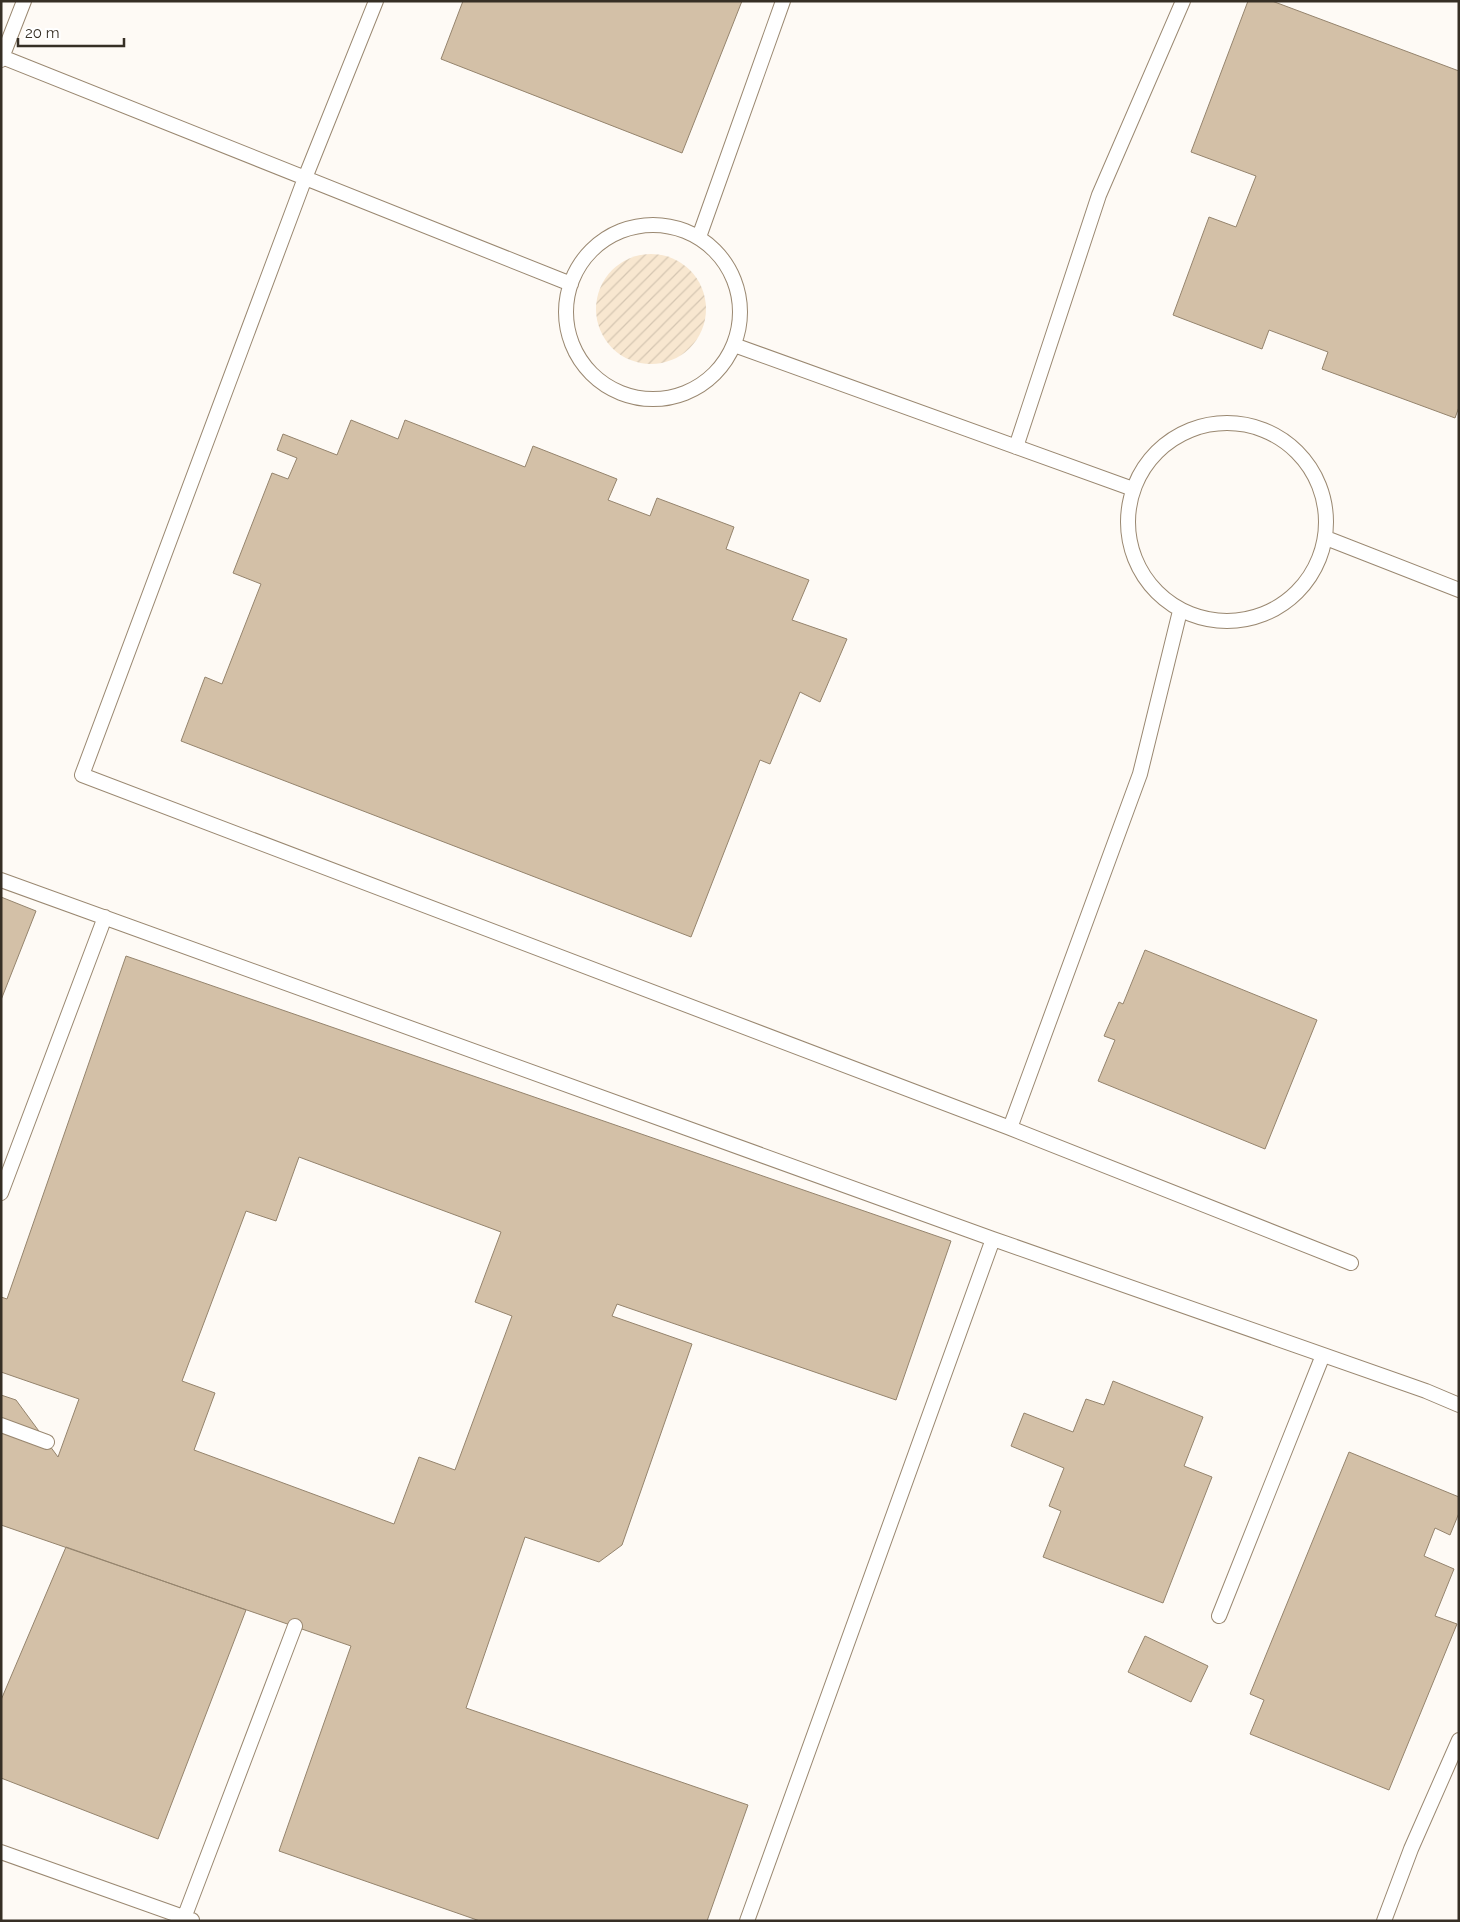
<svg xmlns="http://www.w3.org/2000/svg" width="1460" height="1922" font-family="Raleway,sans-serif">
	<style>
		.garden { fill: url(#garden-furrows) }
		.building { fill: #d3c0a7; stroke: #95846d; fill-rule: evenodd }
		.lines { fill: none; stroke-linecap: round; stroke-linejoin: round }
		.lane-casing { stroke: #9a8871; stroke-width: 16 }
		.lane { stroke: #fff; stroke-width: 14 }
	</style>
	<defs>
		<pattern id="garden-furrows" width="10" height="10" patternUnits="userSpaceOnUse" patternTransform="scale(1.25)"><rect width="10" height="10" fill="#f8e7d0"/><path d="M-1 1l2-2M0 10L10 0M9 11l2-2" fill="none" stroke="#d5c6b2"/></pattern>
	</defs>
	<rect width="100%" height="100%" fill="#fefaf5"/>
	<path class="garden" d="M596 309a55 55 0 1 1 110 0a55 55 0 1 1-110 0Z"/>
	<path class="building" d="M463 1H742L682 153 441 59Z
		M1248 1H1272L1459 71V407L1455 418 1322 369 1328 352 1269 330 1262 349 1173 315 1209 217 1236 227 1256 176 1191 152Z
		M351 420 398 439 405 420 525 467 533 446 617 479 608 500 650 516 657 498 734 527 726 549 809 580 792 620 847 639 820 702 800 692 770 764 760 760 691 937 181 741 205 677 222 684 261 584 233 573 272 473 288 479 297 458 277 450 283 434 337 455Z
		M1 897 36 911 1 1000Z
		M1145 950 1317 1020 1265 1149 1098 1081 1115 1040 1104 1036 1119 1002 1123 1004Z
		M126 956 951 1241 896 1400 617 1304 612 1316 692 1344 622 1545 599 1562 525 1537 466 1708 748 1805 707 1921H480L279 1851 351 1646 1 1525V1395L16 1400 58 1457 79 1399 1 1372V1297L7 1299ZM299 1157 501 1232 475 1302 512 1316 455 1470 419 1457 394 1524 194 1450 215 1393 182 1381 246 1211 276 1221Z
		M1113 1381 1203 1417 1184 1466 1212 1477 1163 1603 1043 1557 1061 1511 1049 1506 1064 1468 1011 1446 1024 1413 1073 1432 1086 1399 1104 1405Z
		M1349 1452 1459 1497V1513L1450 1535 1435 1528 1424 1556 1454 1569 1435 1616 1457 1624 1389 1790 1250 1734 1264 1700 1250 1694Z
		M66 1547 246 1610 158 1839 1 1778V1700Z
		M1145 1636 1208 1666 1191 1702 1128 1672Z"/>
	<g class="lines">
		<defs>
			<path id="lane" d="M376 1 305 178 82 775 1010 1128 1140 774 1180 611
				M2 57 571 284
				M1 60 24 1
				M566 312a87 87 0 1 1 174 0a87 87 0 1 1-174 0Z
				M699 237 783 1
				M734 345 1133 489
				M1128 522a99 99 0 1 1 198 0a99 99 0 1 1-198 0Z
				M1016 447 1099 195 1183 1
				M1326 538 1459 590
				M1 880 993 1239 1426 1391 1459 1405
				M1010 1128 1351 1263
				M1 1193 105 917
				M1 1425 47 1442
				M1219 1616 1323 1355
				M1 1852 192 1920
				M184 1918 295 1626
				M747 1921 993 1239
				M1384 1921 1411 1849 1459 1740"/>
		</defs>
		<use href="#lane" class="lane-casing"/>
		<use href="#lane" class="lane"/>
	</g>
	<rect width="1460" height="1922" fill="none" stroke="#362f25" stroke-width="5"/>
	<path d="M18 38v8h106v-8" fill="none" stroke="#362f25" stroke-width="2.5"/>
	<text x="25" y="38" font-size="15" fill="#362f25" stroke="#ffffff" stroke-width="4" paint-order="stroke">20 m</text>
</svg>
